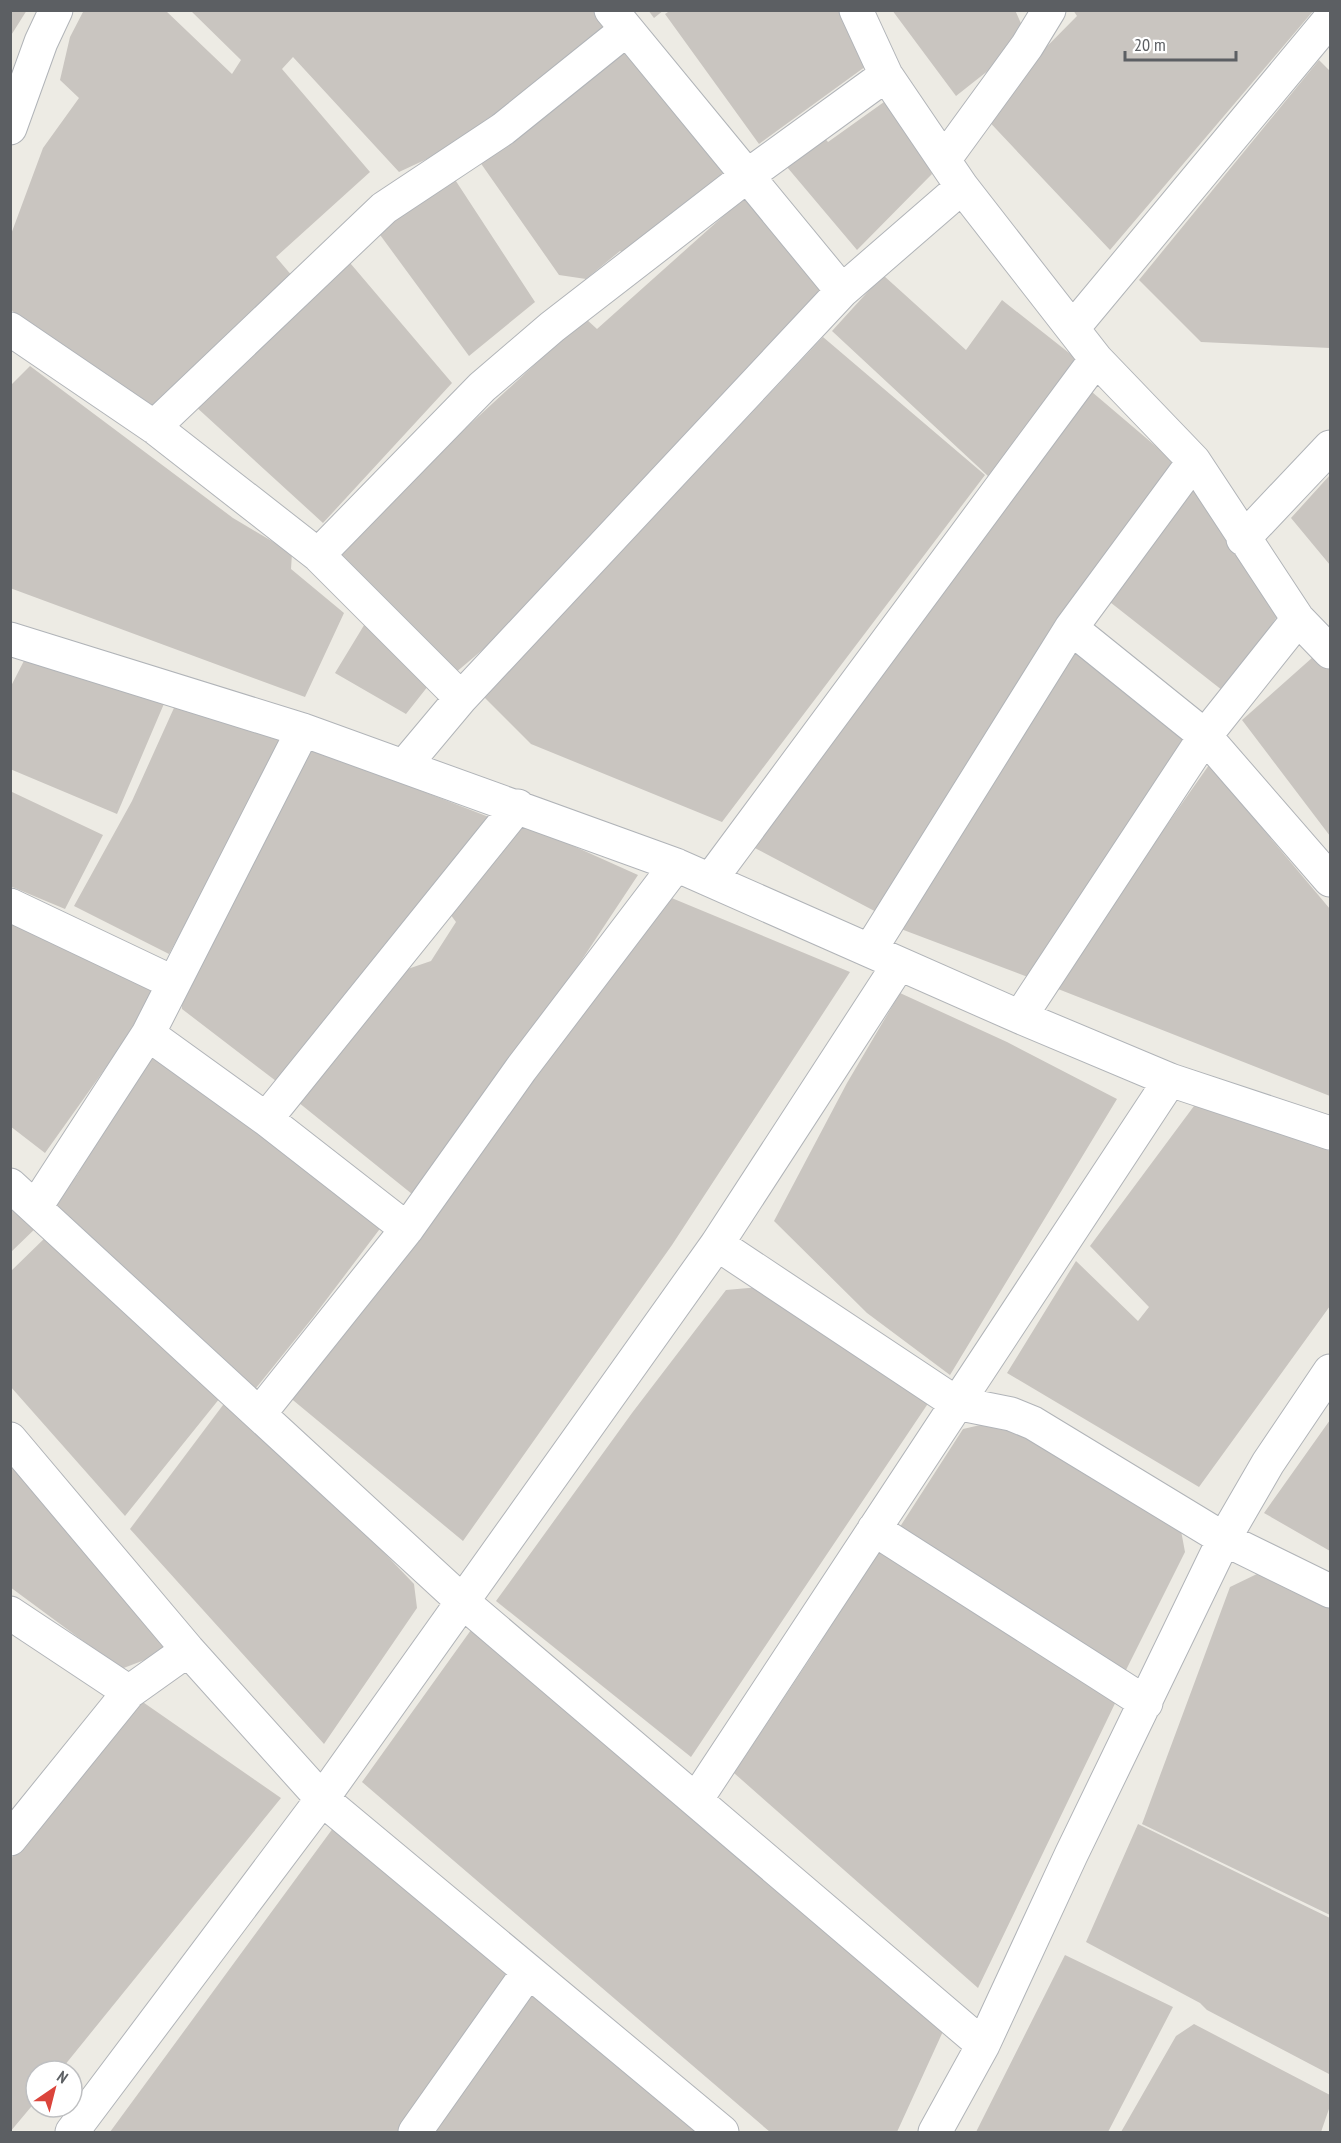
<svg xmlns="http://www.w3.org/2000/svg" width="1341" height="2143" font-family="'PT Sans Narrow',sans-serif">
	<style>
		.building { fill: #c9c5c0 }
		.lines { fill: none; stroke-linecap: round; stroke-linejoin: round }
		.street-casing { stroke: #b1b4b8; stroke-width: 35 }
		.street { stroke: #fff; stroke-width: 33 }
	</style>
	<rect width="100%" height="100%" fill="#edebe4"/>
	<path class="building" d="M10 10H27L10 37Z
		M84 10H165L232 74 241 60 190 10H605L617 23 500 125 399 172 293 57 282 69 370 172 276 257 293 277 154 424 10 309V237L43 148 79 98 60 80 70 37Z
		M648 10H664L654 18Z
		M671 10H841L873 61 759 144 665 14Z
		M892 10H1015L1028 39 956 96Z
		M1073 10H1314L1110 250 981 113 1077 16Z
		M622 40 735 169 629 257 620 251 586 279 559 275 475 155Z
		M1319 60 1330 71V348L1201 342 1139 280Z
		M891 97 922 150 932 174 857 250 787 167 824 137 828 142Z
		M450 172 535 302 469 356 375 228Z
		M748 194 826 286 487 646 448 679 333 551 585 318 597 329Z
		M345 257 452 383 323 523 194 405Z
		M883 275 966 350 1002 300 1078 360 988 476 832 331Z
		M823 337 985 475 722 822 531 744 478 691 554 610 601 573Z
		M30 366 233 518 292 553 291 569 344 613 305 697 10 588V386Z
		M1092 392 1179 466 884 916 751 846Z
		M1330 475V565L1291 518Z
		M1187 478 1285 604 1227 694 1101 595Z
		M369 617 432 681 406 714 335 673Z
		M1074 638 1193 741 1033 979 893 926Z
		M1322 649 1330 659V836L1242 720Z
		M29 651 166 699 117 814 10 769V688Z
		M178 699 288 736 169 954 74 906 132 801Z
		M306 746 494 819 276 1081 182 1009 180 979Z
		M1209 765 1330 909V1096L1053 987Z
		M10 791 103 835 65 909 10 886Z
		M520 822 638 875 501 1082 412 1194 288 1094 396 973 431 961 456 922 450 914Z
		M662 894 850 972 672 1245 463 1541 288 1396Z
		M10 921 154 991 119 1049 45 1153 10 1126Z
		M900 993 1007 1042 1117 1099 950 1375 867 1313 774 1221 847 1083Z
		M153 1052 382 1226 314 1316 252 1393 49 1212 78 1174 96 1139Z
		M1194 1106 1236 1114 1330 1151V1306L1199 1487 1007 1373 1076 1261 1138 1321 1149 1307 1090 1246Z
		M10 1196 40 1224 10 1253Z
		M50 1233 228 1388 125 1516 10 1386V1272Z
		M760 1287 929 1402 691 1757 496 1601 632 1413 726 1290Z
		M232 1393 414 1584 417 1608 324 1744 130 1529Z
		M1002 1420 1179 1520 1185 1552 1124 1674 896 1533 963 1429Z
		M1330 1420V1551L1264 1513Z
		M10 1447 175 1639 155 1656 121 1669 10 1587Z
		M880 1542 1120 1693 978 1988 734 1773 817 1648Z
		M1259 1573 1330 1607V1915L1142 1824 1230 1587Z
		M476 1623 945 2027 897 2132H770L362 1782Z
		M137 1698 281 1798 60 2071H36V2101L10 2132V1860Z
		M339 1820 513 1971 397 2132H110Z
		M1138 1824 1330 1918 1329 2074 1207 2010 1200 2003 1086 1942Z
		M1065 1955 1173 2007 1108 2132H976Z
		M531 1992 701 2132H424Z
		M1194 2024 1330 2095V2106L1321 2132H1121L1176 2036Z"/>
	<g class="lines">
		<defs>
			<path id="street" d="M611 10 842 291
				M856 10 886 75 962 187 1096 359 1194 461 1298 619 1330 652
				M10 128 41 42 56 10
				M944 160 1027 46 1049 10
				M1073 328 1330 19
				M10 329 154 427 318 555 461 698 404 766
				M154 427 384 208 503 129 626 30
				M1243 539 1330 447
				M318 555 482 387 552 327 747 176 886 75
				M1071 628 1205 736 1330 880
				M10 639 303 730 676 865 1020 1017 1170 1080 1330 1133
				M461 698 842 291 962 187
				M711 879 1096 359
				M10 905 172 982
				M870 950 1071 628 1194 461
				M1020 1017 1205 736 1298 619
				M148 1034 266 1119 407 1229
				M266 1119 518 806
				M10 1185 463 1602 983 2045
				M35 1208 148 1034 303 730
				M717 1244 956 1403 1011 1414 1033 1423 1224 1539 1330 1591
				M260 1413 407 1229 521 1069 676 865
				M10 1439 188 1650 322 1799 722 2132
				M874 1529 1146 1703
				M10 1613 129 1692
				M696 1800 1170 1080
				M10 1839 129 1692 188 1650
				M72 2132 322 1799 717 1244 899 964
				M415 2132 528 1972
				M935 2132 983 2045 1071 1855 1224 1539 1268 1463 1330 1371"/>
		</defs>
		<use href="#street" class="street-casing"/>
		<use href="#street" class="street"/>
	</g>
	<rect width="1341" height="2143" fill="none" stroke="#5c5f63" stroke-width="24"/>
	<g transform="translate(54 2089) rotate(35)"><circle r="28" fill="#ffffff" stroke="#bebfc1" stroke-width="1.5"/>
	<path d="M0-4.5L10 22L0 15L-10 22Z" fill="#db443b"/>
	<text y="-9" font-size="16" font-weight="bold" text-anchor="middle" fill="#5c5f63">N</text>
	</g>
	<path d="M1125 51v9h111v-9" fill="none" stroke="#5c5f63" stroke-width="3"/>
	<text x="1134" y="51" font-size="18" fill="#5c5f63" stroke="#ffffff" stroke-width="4.5" paint-order="stroke">20 m</text>
</svg>
